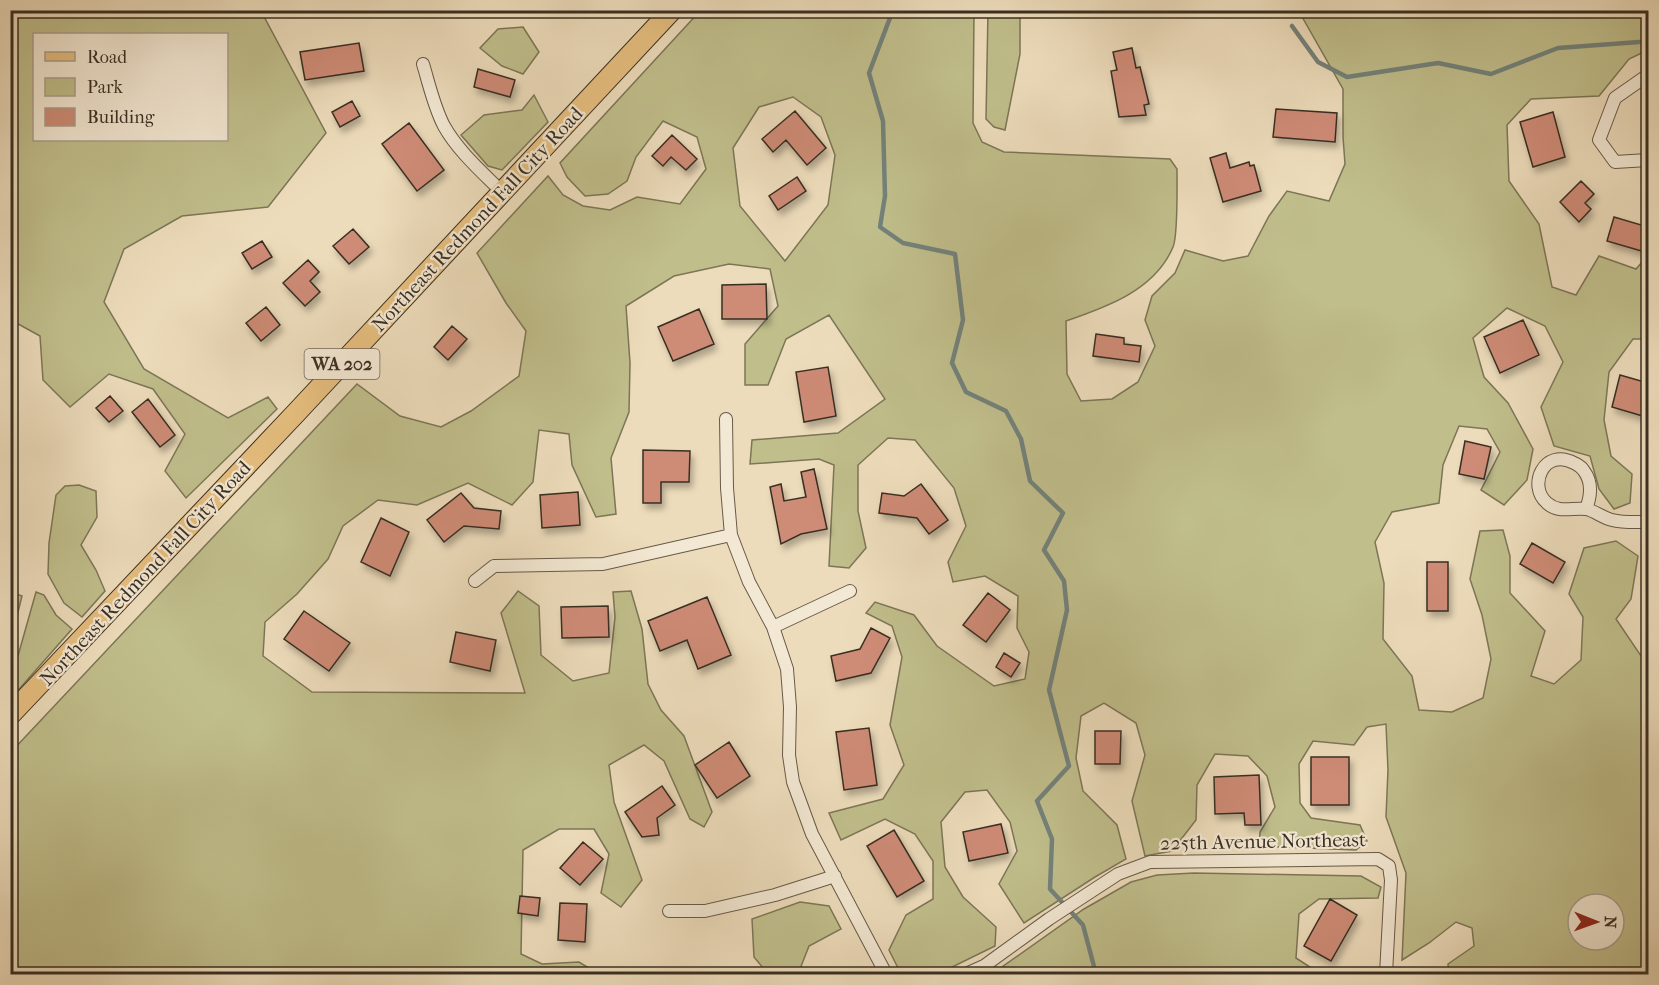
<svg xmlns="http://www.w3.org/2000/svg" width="1659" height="985" font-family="'IM FELL French Canon',serif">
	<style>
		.green { fill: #c0be8b; stroke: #7c7657; stroke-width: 1.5; fill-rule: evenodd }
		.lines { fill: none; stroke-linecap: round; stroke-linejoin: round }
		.stream { stroke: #73827b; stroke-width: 4.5 }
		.building { fill: #ce8b76; stroke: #392f23; stroke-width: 1.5; filter: url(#shadow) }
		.minor-casing { stroke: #665a49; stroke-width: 14 }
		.primary-casing { stroke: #392f23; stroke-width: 22 }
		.minor { stroke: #f3e8d3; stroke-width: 12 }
		.primary { stroke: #e6be7e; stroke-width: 20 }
		.labels { text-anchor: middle; stroke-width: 4.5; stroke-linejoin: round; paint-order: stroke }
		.shield { fill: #f3e8d3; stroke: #716658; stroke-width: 1.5 }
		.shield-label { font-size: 18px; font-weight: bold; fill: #392f23 }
		.street-label { font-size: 20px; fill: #392f23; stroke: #f3e8d3 }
	</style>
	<defs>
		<filter id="shadow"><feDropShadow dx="3" dy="5.5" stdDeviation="3" flood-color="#0004"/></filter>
	</defs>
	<rect width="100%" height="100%" fill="#eddcbb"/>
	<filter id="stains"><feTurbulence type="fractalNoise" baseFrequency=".00333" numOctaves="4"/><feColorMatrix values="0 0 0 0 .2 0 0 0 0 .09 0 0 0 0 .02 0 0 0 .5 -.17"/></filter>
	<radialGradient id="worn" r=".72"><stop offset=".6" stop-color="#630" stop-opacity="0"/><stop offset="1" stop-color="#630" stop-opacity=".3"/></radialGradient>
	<path class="green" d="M1307 10 1648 11V50L1629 59 1599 96 1531 99 1507 125 1509 181 1539 224 1552 287 1576 295 1599 256 1636 269 1648 255V339H1633L1609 372 1604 420 1611 456 1632 474 1630 503 1614 509 1599 489 1590 456 1554 446 1541 407 1563 362 1545 326 1507 308 1473 338 1484 377 1508 403 1533 449 1527 480 1504 505 1481 490 1500 452 1487 429 1459 426 1443 465 1439 503 1392 512 1375 542 1384 583 1383 639 1412 676 1419 710 1452 712 1483 698 1491 659 1482 615 1470 579 1480 531 1503 530 1510 556V593L1545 631 1531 676 1554 684 1581 660 1583 617 1569 594 1584 548 1616 541 1638 556 1631 599 1616 619 1641 656 1648 654V974H1449L1448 964 1474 946 1472 928 1456 922 1429 943 1402 960 1406 873 1386 817 1388 770 1386 724 1367 727 1354 745 1313 741 1299 764 1300 803 1311 818 1360 825 1367 841 1356 850 1259 846 1260 832 1275 807 1267 776 1248 756 1215 754 1197 785 1196 820 1172 851 1145 856 1132 801 1145 755 1136 723 1104 703 1081 716 1076 758 1083 791 1117 825 1126 859 1095 877 1024 923 999 884 1017 851 1010 822 987 790 965 792 941 822 945 867 963 897 996 927 995 946 938 974H901L889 950 906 915 933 899V861L915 834 885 819 841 840 829 813 883 799 904 765 890 725 902 657 892 626 866 613 875 602 914 615 937 646 994 686 1025 679 1029 652 1017 628 1018 596 985 576 953 582 948 562 966 526 954 488 915 440 888 438 858 465V511L866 548 849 568 829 566 834 465 819 459 750 464 752 440 838 433 885 399 829 315 786 339 768 385H745V344L778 306 770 269 729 264 674 276 626 306 630 363 629 412 611 458 616 514 596 517 572 465 569 434 539 430 533 482 512 505 468 483 417 505 378 500 343 526 328 559 297 594 265 622 263 656 312 692 525 693 501 613 518 591 539 606 541 655 573 681 609 673 615 617 613 592 631 591 642 629 648 684 661 710 684 736 712 812 704 827 690 819 664 761 644 745 609 765 614 802 642 880 621 907 601 893 609 854 594 829H559L523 850 521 954 542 964 579 962 599 974H11V752L357 384 400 416 441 427 471 411 519 376 526 331 506 303 477 253 548 176 563 195 583 206 610 210 637 197 680 204 706 169 697 137 663 121 636 157 627 181 608 194 585 196 567 177 560 163 700 11H974L973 123 982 142 1004 152 1170 159 1177 169C1177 184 1178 236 1173 247 1155 290 1107 307 1066 321L1067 374 1081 401 1112 399 1138 382 1155 346 1145 320 1152 296 1175 273 1185 250 1223 261 1248 256 1269 216 1287 191 1329 201 1345 164 1343 137V89L1301 15ZM793 97 821 117 835 155 828 205 785 261 740 206 733 148 759 107ZM1578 904H1614V940H1578Z
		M10 11H261L326 133 268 207 182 216 124 249 104 302 144 369 228 418 268 397 277 409 186 498 165 471 185 434 153 389 109 374 70 407 43 380 40 336 11 320ZM34 34H226V140H34Z
		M988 11H1020V54L1005 130 994 127 986 119Z
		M523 27 539 52 523 74 502 66 480 48 498 29Z
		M534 95 548 122 502 170 488 166 461 135 484 115 522 110Z
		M79 485 96 491 97 517 81 545 96 570 105 591 82 617 64 603 48 574 49 543 56 495 65 486Z
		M36 592 44 595 56 615 72 629 14 695 12 677Z
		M13 593 22 596 11 640V597Z
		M1194 873 1361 876 1381 887 1378 898 1319 899 1299 914 1296 958 1319 973 1368 970 1375 974H992L1084 909 1131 882 1157 875Z
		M800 902 829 906 841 929 809 946 798 974H768L754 957 752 919Z"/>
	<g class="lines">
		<path class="stream" d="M893 10 869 73 883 121 885 196 880 227 903 243 955 254 963 320 952 363 966 392 1006 411 1021 439 1030 481 1063 513 1044 550 1064 581 1067 610 1049 690 1069 766 1037 801 1052 839 1050 889 1083 925 1096 974
			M1292 26 1318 62 1347 77 1438 63 1491 74 1558 48 1639 42"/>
	</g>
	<path class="building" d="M359 43 364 71 305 80 300 52Z
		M1132 48 1136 68 1140 67 1149 104 1144 105 1146 115 1119 117 1111 71 1117 70 1113 52Z
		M478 69 515 80 510 97 474 87Z
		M352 101 360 116 340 127 332 112Z
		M1276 109 1337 113 1335 142 1273 137Z
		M795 111 826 148 807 165 786 140 773 152 762 139Z
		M1553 112 1565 157 1533 167 1520 122Z
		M409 123 444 170 417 191 382 144Z
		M672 135 697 159 686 170 671 157 663 166 652 156Z
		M1226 153 1230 168 1249 162 1250 166 1254 165 1261 191 1223 202 1210 158Z
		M797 177 806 191 778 210 769 196Z
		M1581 181 1594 194 1585 203 1591 209 1579 222 1560 202Z
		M1614 217 1648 227V239L1645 252 1607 241Z
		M353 229 369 247 349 264 333 246Z
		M262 241 272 257 252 269 242 253Z
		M308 260 319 272 310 281 320 292 305 306 283 283Z
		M766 284 767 319H722V285Z
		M266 307 280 325 261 341 246 323Z
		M699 309 714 344 673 361 658 327Z
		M1523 320 1539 355 1500 373 1484 337Z
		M452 326 467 339 448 360 434 347Z
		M1096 334 1124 338V344L1141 346 1139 362 1093 356Z
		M828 367 836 416 804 422 796 372Z
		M1620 375 1648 383V409L1646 417 1612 407Z
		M110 396 123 411 109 422 96 408Z
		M148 399 175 435 160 447 132 412Z
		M1465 441 1491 447 1484 479 1459 474Z
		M643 450 690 451 689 482H661V503H643Z
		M814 469 827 529 801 534 781 544 770 487 781 484 784 501 806 497 801 472Z
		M921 484 948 520 929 534 917 518 879 513 882 493 904 496Z
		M578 492 580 525 542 528 540 495Z
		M461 493 474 508 501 511 499 529 464 526 444 542 427 520Z
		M381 518 409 532 390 576 361 562Z
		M1532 543 1565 562 1553 583 1520 564Z
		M1427 562H1448V611H1427Z
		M988 593 1010 610 986 642 963 625Z
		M707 597 731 655 698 669 687 640 660 651 648 621Z
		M608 606 609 637 562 638 561 607Z
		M304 611 350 643 329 671 284 639Z
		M871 628 890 638 871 673 836 681 831 656 860 649Z
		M456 632 496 640 490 671 450 662Z
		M1004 653 1020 663 1011 677 996 667Z
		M869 728 877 785 844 790 836 732Z
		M1095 731H1121L1120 764H1095Z
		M729 742 750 776 717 798 695 765Z
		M1311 757H1349V805H1311Z
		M1259 775 1261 825H1245L1244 813 1215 814 1214 777Z
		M662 786 675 805 657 818 659 835 642 837 625 812Z
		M1001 824 1008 853 969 861 963 832Z
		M894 830 924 881 897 897 867 846Z
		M583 842 603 859 580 885 560 868Z
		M520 896 540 898 538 916 518 913Z
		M1330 899 1357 915 1331 961 1304 946Z
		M560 903 587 904 585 942 558 940Z"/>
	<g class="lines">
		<defs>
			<path id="minor" d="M423 64C429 84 434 107 444 126 458 151 482 172 502 192
				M1648 75 1615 98 1599 140 1615 162 1648 160
				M726 419 727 488 731 535 749 582 773 627 787 669 790 707 789 755 793 782 812 834 886 974
				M1586 509C1591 496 1593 483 1584 471 1581 466 1578 465 1574 463 1544 447 1527 486 1547 503 1559 514 1573 507 1586 509 1595 511 1603 518 1612 520 1623 523 1637 522 1648 522
				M475 581 494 566 603 564 731 535
				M773 627 850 591
				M669 911H705L775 895 835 876
				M966 974 984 966 1049 919 1118 874 1150 862 1378 859 1389 866 1391 880 1386 974"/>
			<path id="primary" d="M10 715 295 414 672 10"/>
		</defs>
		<use href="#minor" class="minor-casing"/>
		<use href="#primary" class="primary-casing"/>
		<use href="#minor" class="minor"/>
		<use href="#primary" class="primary"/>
	</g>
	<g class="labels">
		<rect class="shield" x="304.5" y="349" width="75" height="30" rx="4.5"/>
		<g class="shield-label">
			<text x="342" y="370">WA 202</text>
		</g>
		<g class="street-label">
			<text transform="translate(477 219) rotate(-47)" y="7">Northeast Redmond Fall City Road</text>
			<text transform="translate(145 573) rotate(-47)" y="7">Northeast Redmond Fall City Road</text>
			<text transform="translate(1263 841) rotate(-1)" y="7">225th Avenue Northeast</text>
		</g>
	</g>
	<rect width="1659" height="985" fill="none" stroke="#eddcbb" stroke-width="36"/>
	<rect x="12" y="12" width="1635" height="961" fill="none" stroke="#392f23" stroke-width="3"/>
	<rect x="18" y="18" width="1623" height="949" fill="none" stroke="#392f23" stroke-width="1.5"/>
	<rect x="33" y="33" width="195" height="108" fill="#f3e8d3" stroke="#a99e8d" stroke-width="1.5"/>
	<rect x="45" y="52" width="30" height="9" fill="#e6be7e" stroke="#a99e8d" stroke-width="1.5"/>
	<text x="87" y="63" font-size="18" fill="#392f23">Road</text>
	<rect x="45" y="78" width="30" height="18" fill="#c0be8b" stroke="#a99e8d" stroke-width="1.5"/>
	<text x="87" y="93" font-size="18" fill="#392f23">Park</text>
	<rect x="45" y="108" width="30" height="18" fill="#ce8b76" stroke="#a99e8d" stroke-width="1.5"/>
	<text x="87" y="123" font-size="18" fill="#392f23">Building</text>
	<g transform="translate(1596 922) rotate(91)"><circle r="28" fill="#f3e8d3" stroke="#a99e8d" stroke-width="1.5"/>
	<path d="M0-4.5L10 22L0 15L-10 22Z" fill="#8f2418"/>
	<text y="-9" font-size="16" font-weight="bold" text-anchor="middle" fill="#392f23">N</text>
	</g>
	<rect width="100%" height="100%" filter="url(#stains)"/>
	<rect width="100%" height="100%" fill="url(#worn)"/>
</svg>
